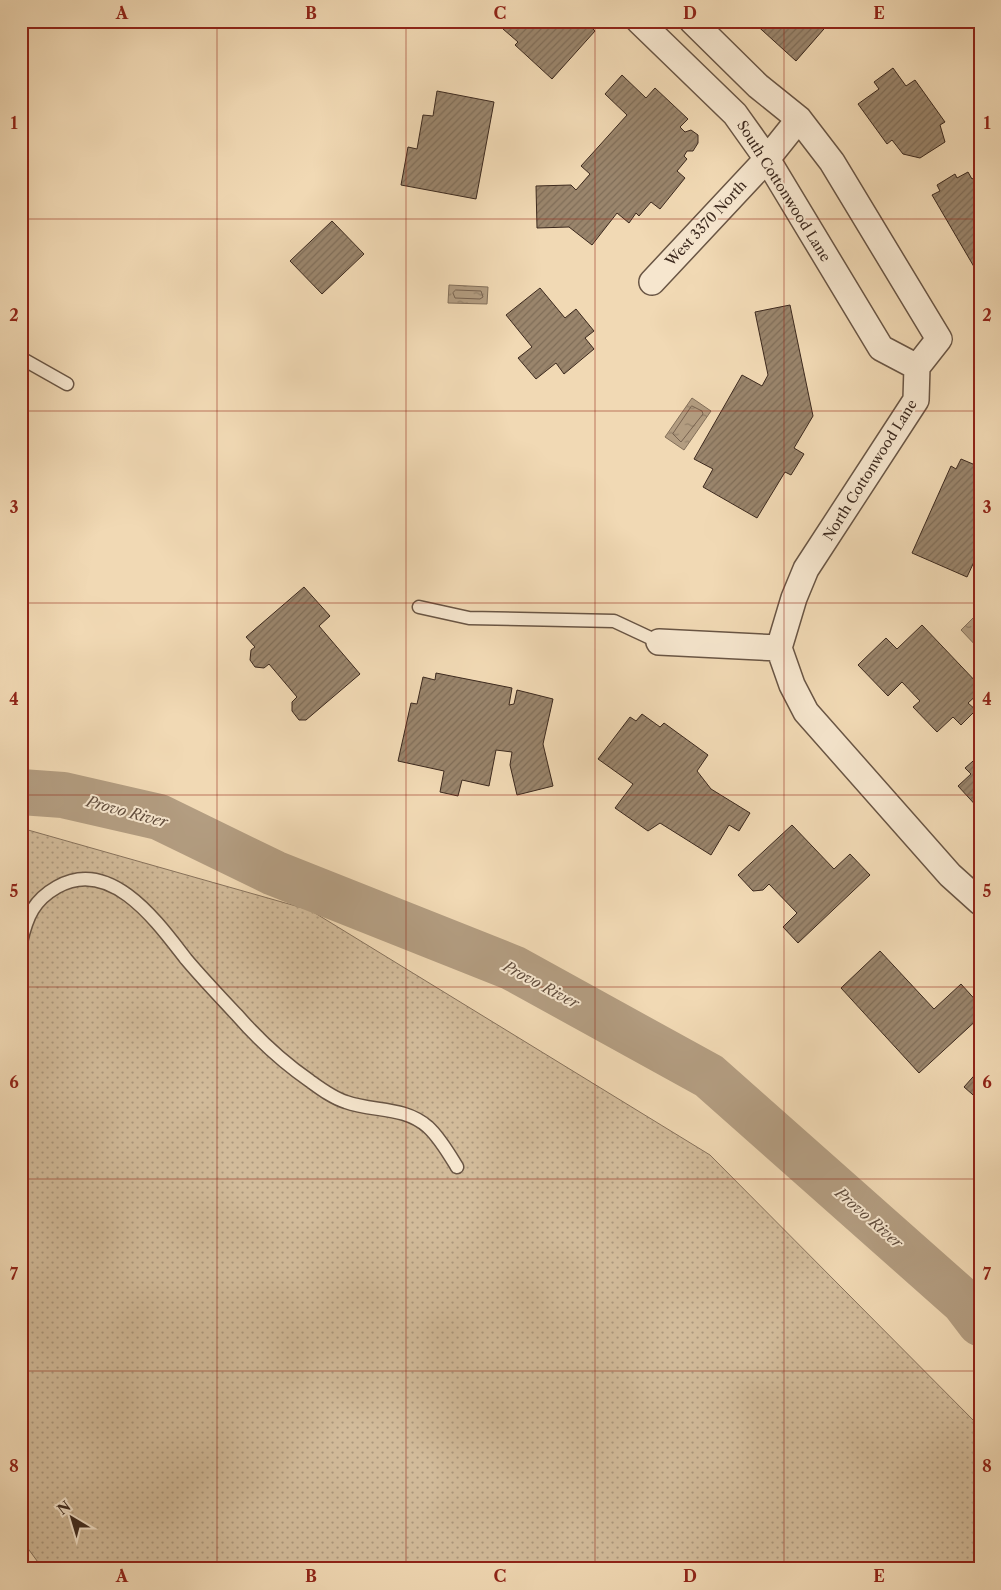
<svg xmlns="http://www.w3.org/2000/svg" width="1001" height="1590" font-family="'Libre Caslon Text',serif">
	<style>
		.grass { fill: url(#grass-dots); stroke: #87725c }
		.water { fill: url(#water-ripples); stroke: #836f59 }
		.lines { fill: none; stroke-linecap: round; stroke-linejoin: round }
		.shore { stroke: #786350; stroke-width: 1 }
		.river { stroke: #b39d81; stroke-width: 46 }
		.building { fill: url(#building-hatch); stroke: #3c291e }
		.lane-casing { stroke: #695544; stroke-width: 15 }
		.street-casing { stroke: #695544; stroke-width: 28 }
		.lane { stroke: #f6e6ce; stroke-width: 12 }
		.street { stroke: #f6e6ce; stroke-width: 25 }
		.grid { fill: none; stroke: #8f2418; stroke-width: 1; stroke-opacity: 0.55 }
		.labels { text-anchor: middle; stroke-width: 4; stroke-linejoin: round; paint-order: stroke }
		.street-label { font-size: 14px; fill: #3c291e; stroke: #f6e6ce }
		.water-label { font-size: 15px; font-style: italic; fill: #604c3c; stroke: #f6e6ce }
		.neatline { fill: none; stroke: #8f2418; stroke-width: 2 }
		.grid-label { font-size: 16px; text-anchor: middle; font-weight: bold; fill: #8f2418 }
	</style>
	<defs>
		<pattern id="grass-dots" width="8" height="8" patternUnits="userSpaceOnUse" patternTransform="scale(1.25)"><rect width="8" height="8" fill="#d2bb9a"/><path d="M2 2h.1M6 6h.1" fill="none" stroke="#ac987d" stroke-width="1.8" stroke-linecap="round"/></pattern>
		<pattern id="water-ripples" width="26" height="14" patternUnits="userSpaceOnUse" patternTransform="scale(1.25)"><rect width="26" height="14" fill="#b39d81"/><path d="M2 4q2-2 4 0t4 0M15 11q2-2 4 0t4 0" fill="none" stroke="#938069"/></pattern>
		<pattern id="building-hatch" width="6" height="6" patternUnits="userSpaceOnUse" patternTransform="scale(1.25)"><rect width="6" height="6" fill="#9a856c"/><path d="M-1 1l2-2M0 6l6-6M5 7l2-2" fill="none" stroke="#7f6d58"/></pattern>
	</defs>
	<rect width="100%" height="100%" fill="#f1d9b4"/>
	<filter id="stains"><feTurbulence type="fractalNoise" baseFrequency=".004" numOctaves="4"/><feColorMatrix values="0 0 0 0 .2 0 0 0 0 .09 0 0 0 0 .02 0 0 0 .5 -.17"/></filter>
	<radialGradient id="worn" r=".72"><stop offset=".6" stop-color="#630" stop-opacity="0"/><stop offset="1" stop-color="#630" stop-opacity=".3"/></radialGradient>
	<path class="grass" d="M21 828 310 910 710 1155 980 1427V1569H43L21 1539Z"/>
	<path class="water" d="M449 285 488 287 487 304 448 303Z
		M692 398 711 411 684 450 665 437Z
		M974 617 980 623V650L961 630Z"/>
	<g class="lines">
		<path class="shore" d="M456 290 481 291 483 297 480 299 455 298 453 293Z
			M692 406 702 411 703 414 681 442 673 434Z"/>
		<path class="river" d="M21 792 63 795 159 817 274 873 513 968 709 1076 964 1302 980 1323"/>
	</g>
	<path class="building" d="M510 21H585L595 31 552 79 515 45 518 42 503 29Z
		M752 21H829L830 22 796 61Z
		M893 68 906 86 915 80 945 122 940 125 945 142 920 158 903 154 892 140 887 144 858 104 879 89 874 82Z
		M622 75 646 98 655 88 688 119 680 127 685 132 691 130 698 135V143L693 151H687L684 156 687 159 677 171 685 178 660 209 651 202 639 216 636 213 629 223 617 213 592 245 569 227 537 228 536 186 571 185 576 190 590 174 581 166 627 115 605 94Z
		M437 91 494 102 476 199 401 185 408 147 417 149 423 115 433 116Z
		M968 172 972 179 980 174V277L932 195 940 191 937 185 955 174 957 178Z
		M332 221 364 254 322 294 290 261Z
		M540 288 565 318 576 309 594 331 585 338 594 349 564 374 556 363 536 379 518 358 532 347 506 315Z
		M790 305 813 416 794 448 804 454 791 475 785 472 757 518 703 487 713 469 694 459 742 375 762 386 768 375 755 312Z
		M961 459 980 467V549L967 577 912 553 951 466 956 469Z
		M304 587 330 616 319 626 360 674 306 720H299L292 711V702L297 697 269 664 264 668 255 667 250 660 251 650 255 647 246 637Z
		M922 625 980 686V692L968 703 976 710 961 725 953 717 937 732 913 707 920 701 902 682 888 696 858 665 886 638 897 649Z
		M436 673 512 688 509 705 514 704 517 690 553 699 543 744 553 786 517 795 510 765 512 752 496 750 489 786 462 780 458 796 440 792 444 771 398 761 411 703 417 704 423 677 435 680Z
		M642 714 660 727 664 723 708 755 697 771 711 789 750 813 739 831 729 825 711 855 660 823 648 831 615 808 633 784 598 759 630 717 636 721Z
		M980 755V810L958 786 971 774 965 768Z
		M792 825 834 869 850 854 870 875 798 943 783 927 797 913 769 884 763 890 753 891 738 875Z
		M880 951 934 1009 961 984 980 1005V1017L919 1073 841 988Z
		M980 1069V1101L964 1087Z"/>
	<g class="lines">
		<defs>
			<path id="lane" d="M21 358 67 384
				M419 607 469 618 614 621 659 642
				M21 942C27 916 34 900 57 887 111 856 158 923 186 959 202 978 220 997 237 1015 258 1039 284 1063 310 1081 321 1089 333 1098 346 1102 374 1112 404 1106 428 1127 440 1138 449 1154 457 1167"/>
			<path id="street" d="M639 21 735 114 767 159 881 348 917 367
				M692 21 758 86 799 119 832 162 939 339 917 367 916 400 806 569 794 598 779 648 792 685 806 712 950 875 980 902
				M652 282 767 159 799 119
				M659 642 779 648"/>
		</defs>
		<use href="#lane" class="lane-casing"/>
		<use href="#street" class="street-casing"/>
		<use href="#lane" class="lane"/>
		<use href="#street" class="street"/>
	</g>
	<path class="grid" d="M217 21V1569M406 21V1569M595 21V1569M784 21V1569M21 219H980M21 411H980M21 603H980M21 795H980M21 987H980M21 1179H980M21 1371H980"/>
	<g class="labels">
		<g class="street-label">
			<text transform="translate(784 191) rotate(58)" y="5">South Cottonwood Lane</text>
			<text transform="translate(706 223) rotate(-47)" y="5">West 3370 North</text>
			<text transform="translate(870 470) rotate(-58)" y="5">North Cottonwood Lane</text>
		</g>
		<g class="water-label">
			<text transform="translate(127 812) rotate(15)" y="5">Provo River</text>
			<text transform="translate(541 985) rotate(28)" y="5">Provo River</text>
			<text transform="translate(869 1218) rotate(41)" y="5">Provo River</text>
		</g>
	</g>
	<rect width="1001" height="1590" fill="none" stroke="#f1d9b4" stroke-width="55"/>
	<g transform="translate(72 1518) rotate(322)" stroke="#f6e6ce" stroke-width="4" paint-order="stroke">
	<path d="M0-4L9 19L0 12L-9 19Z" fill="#3c291e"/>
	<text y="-8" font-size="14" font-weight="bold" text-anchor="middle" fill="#3c291e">N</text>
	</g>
	<rect x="28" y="28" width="946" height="1534" class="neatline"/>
	<g class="grid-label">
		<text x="122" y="19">A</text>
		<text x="311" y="19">B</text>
		<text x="500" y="19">C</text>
		<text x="690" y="19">D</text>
		<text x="879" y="19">E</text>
		<text x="14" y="129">1</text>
		<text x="987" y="129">1</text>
		<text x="14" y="321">2</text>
		<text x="987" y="321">2</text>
		<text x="14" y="513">3</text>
		<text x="987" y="513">3</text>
		<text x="14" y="705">4</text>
		<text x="987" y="705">4</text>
		<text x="14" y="897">5</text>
		<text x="987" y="897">5</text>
		<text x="14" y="1088">6</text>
		<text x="987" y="1088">6</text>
		<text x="14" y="1280">7</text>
		<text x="987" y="1280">7</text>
		<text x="14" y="1472">8</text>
		<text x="987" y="1472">8</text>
		<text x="122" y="1582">A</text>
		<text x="311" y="1582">B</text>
		<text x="500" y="1582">C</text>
		<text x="690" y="1582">D</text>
		<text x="879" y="1582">E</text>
	</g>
	<rect width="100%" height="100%" filter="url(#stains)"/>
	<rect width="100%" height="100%" fill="url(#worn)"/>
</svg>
